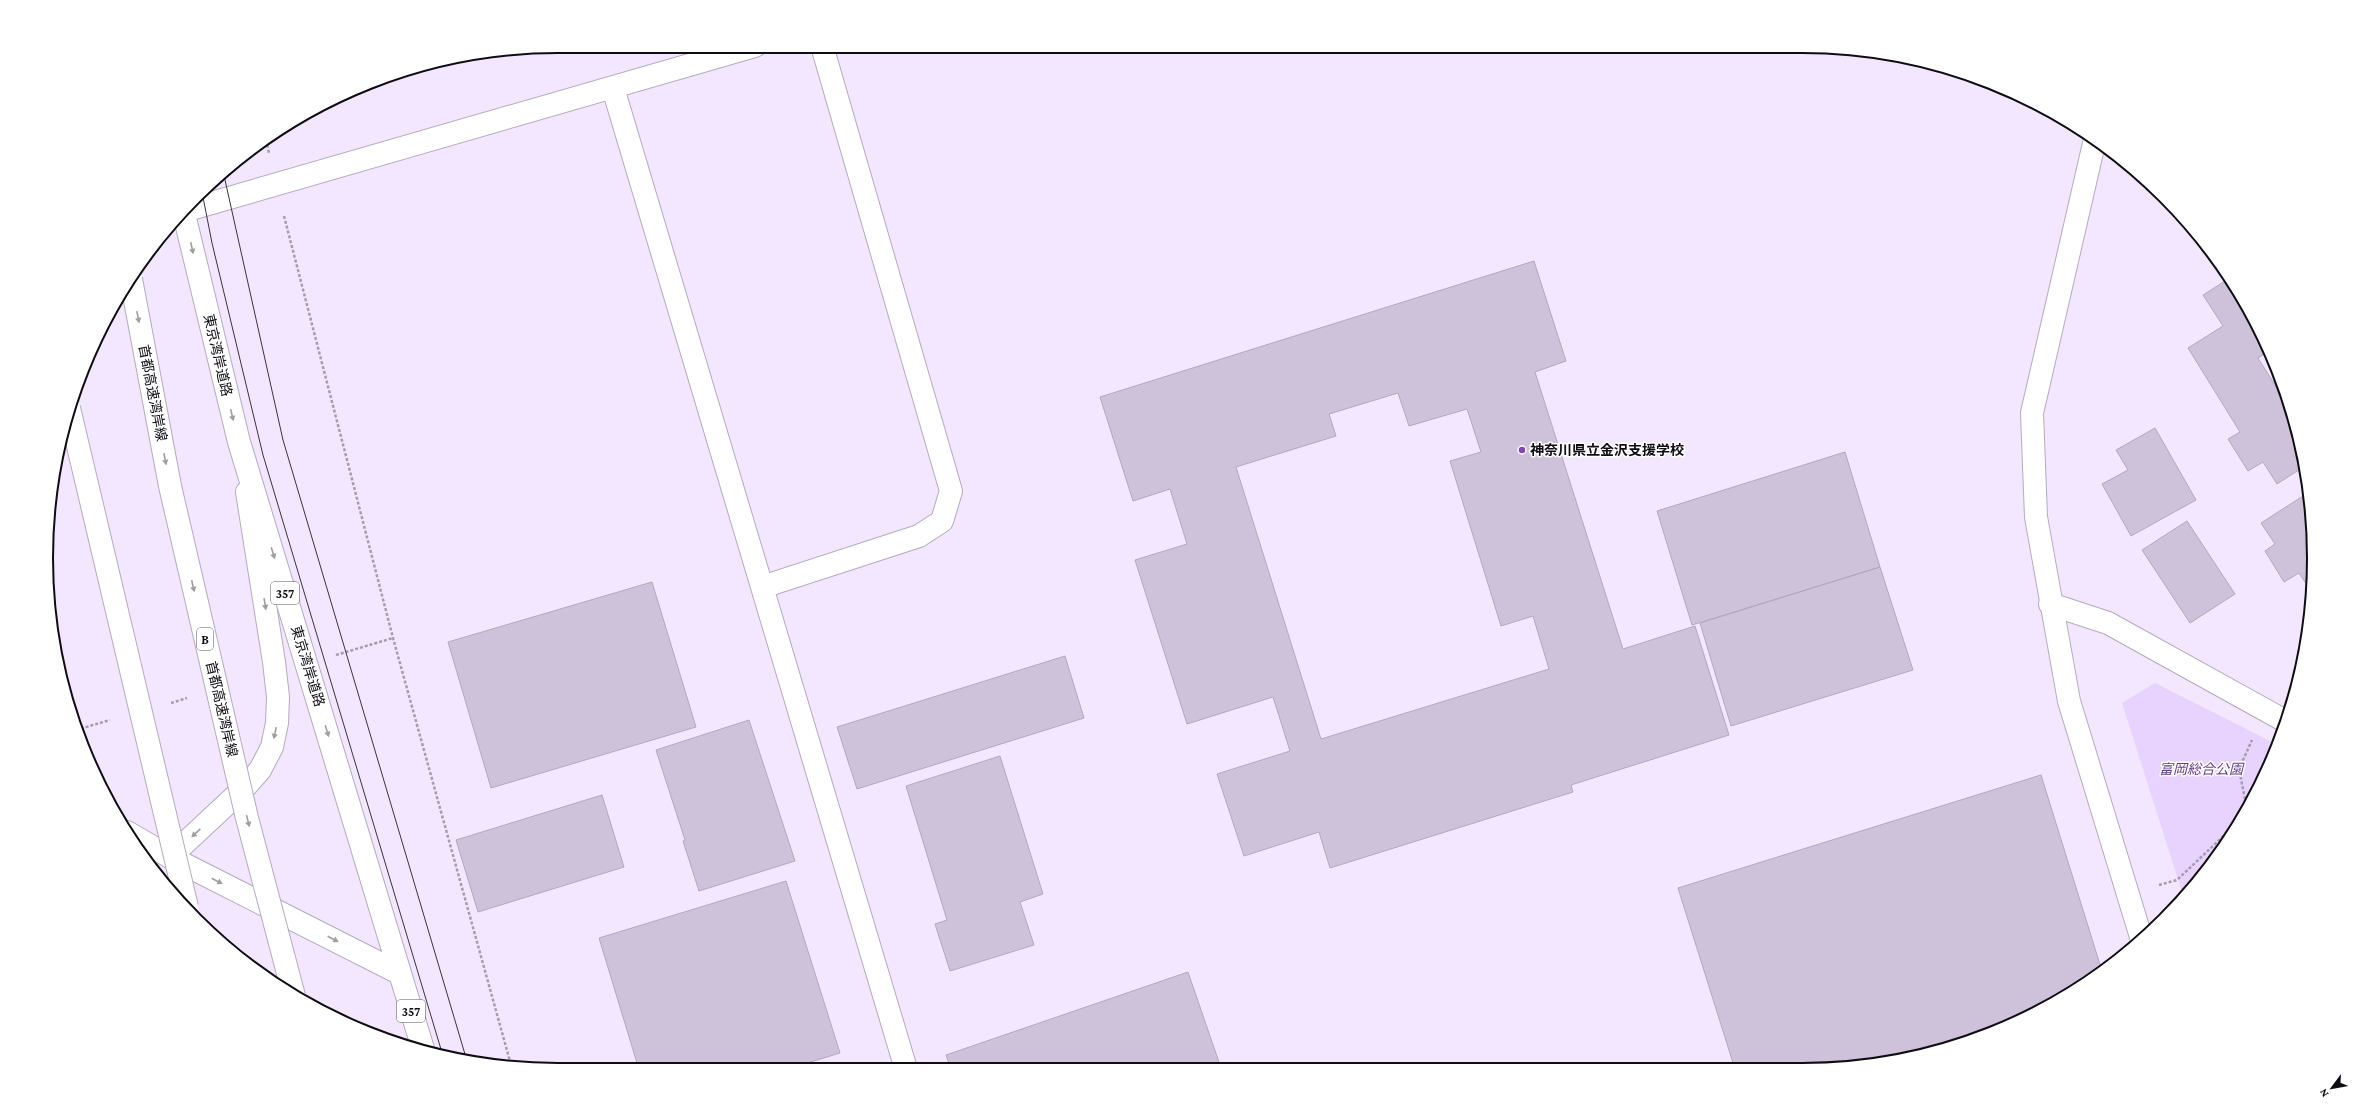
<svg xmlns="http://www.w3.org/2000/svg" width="2360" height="1116" font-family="'Crimson Pro','Noto Sans JP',serif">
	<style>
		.green { fill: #e8d2fe }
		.building { fill: #cdc2d9; stroke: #b2a8be; fill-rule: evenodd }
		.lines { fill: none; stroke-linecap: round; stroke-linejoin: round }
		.street-casing { stroke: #b5aac0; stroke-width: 24 }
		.secondary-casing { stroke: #b5aac0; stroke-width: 24 }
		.highway-casing { stroke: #b5aac0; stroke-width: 24 }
		.path { stroke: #a59dae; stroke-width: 2.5; stroke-dasharray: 3 2; stroke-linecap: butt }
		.street { stroke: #fff; stroke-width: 22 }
		.secondary { stroke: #fff; stroke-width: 22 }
		.highway { stroke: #fff; stroke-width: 22 }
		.tram { stroke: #39343e; stroke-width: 1 }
		.highway-bridge-casing { stroke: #b5aac0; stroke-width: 24; stroke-linecap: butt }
		.highway-bridge { stroke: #fff; stroke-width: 22 }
		.oneway { fill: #9f9ea1 }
		.poi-dot { fill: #8745b9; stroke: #fff; stroke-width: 1.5 }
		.labels { text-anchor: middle; stroke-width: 3; stroke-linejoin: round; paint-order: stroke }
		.shield { fill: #fff; stroke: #58555a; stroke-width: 1 }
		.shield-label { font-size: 13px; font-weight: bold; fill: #100c13 }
		.street-label { font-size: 14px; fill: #100c13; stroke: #fff }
		.poi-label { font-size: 14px; font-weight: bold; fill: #100c13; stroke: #fff; text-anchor: start }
		.park-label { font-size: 14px; font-style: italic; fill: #643d85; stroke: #fff }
		.rim { fill: none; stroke: #100c13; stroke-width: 2 }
	</style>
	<rect width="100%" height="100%" fill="#f2e7fe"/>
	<path class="green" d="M2155 683 2278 745 2275 754 2208 870 2183 895 2122 703Z"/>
	<path class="building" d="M1534 261 1566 361 1535 372 1623 649 1695 626 1729 735 1571 785 1573 792 1330 868 1319 832 1244 856 1217 774 1290 751 1273 697 1187 724 1135 560 1187 544 1170 489 1133 501 1100 397ZM1398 393 1409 426 1467 409 1481 452 1450 461 1501 626 1533 616 1549 669 1321 739 1236 467 1336 436 1329 414Z
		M2230 278 2269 351 2258 358 2289 407 2304 458 2305 466 2277 484 2263 462 2248 471 2228 439 2240 432 2188 348 2223 326 2203 295Z
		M2155 428 2196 500 2131 536 2102 484 2128 470 2116 450Z
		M1845 452 1880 567 1692 625 1657 511Z
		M2303 496 2309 505 2314 558 2311 591 2299 573 2284 582 2265 551 2275 544 2261 523Z
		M2187 521 2235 594 2190 623 2142 550Z
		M1880 567 1913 670 1731 726 1700 623Z
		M652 582 696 727 491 788 448 642Z
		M1065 656 1084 718 857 789 837 727Z
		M749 720 795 861 699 891 683 841 685 840 656 750Z
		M1000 756 1043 894 1020 902 1034 945 950 971 935 924 947 920 906 786Z
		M2041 775 2102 971 1998 1031 1869 1066H1734L1678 888Z
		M602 795 624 867 478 912 456 840Z
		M786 881 840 1053 788 1069 615 1070 637 1063 599 938Z
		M1188 972 1221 1068 951 1069 946 1055Z"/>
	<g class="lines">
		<defs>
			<path id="street" d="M613 88 906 1069
				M762 587 919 536 942 521 951 491 822 46"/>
			<path id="secondary" d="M2095 139 2032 413 2036 517 2069 701 2141 937
				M184 211 755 46
				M2050 604 2108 623 2285 721
				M127 832 170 857 399 973
				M170 857 245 787 260 770 272 747 277 723 278 697 274 662 247 492"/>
			<path id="highway" d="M183 210 239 442 423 1049"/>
		</defs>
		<use href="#street" class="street-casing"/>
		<use href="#secondary" class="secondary-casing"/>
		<use href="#highway" class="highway-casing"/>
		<path class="path" d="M266 140 269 153
			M284 216 393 638 511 1065
			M336 655 393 638
			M171 703 187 698
			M76 730 110 720
			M2246 804 2239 769 2252 740
			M2159 885 2177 880 2233 827"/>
		<use href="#street" class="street"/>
		<use href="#secondary" class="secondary"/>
		<use href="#highway" class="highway"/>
		<path class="tram" d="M223 171 283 440 467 1061
			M202 192 212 243 263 455 443 1056"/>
		<defs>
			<path id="highway-bridge" d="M131 279 170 486 247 818 294 996
				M69 408 187 907"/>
		</defs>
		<use href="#highway-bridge" class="highway-bridge-casing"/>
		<use href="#highway-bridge" class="highway-bridge"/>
	</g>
	<defs><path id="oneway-solid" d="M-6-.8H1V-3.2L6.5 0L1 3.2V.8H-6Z"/></defs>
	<g class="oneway">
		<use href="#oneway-solid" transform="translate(192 248) rotate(77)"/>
		<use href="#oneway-solid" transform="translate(138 317) rotate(79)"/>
		<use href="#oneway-solid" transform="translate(232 415) rotate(77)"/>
		<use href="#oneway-solid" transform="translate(165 459) rotate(79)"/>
		<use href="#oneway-solid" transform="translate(273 553) rotate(73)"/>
		<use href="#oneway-solid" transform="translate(193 586) rotate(77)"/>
		<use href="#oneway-solid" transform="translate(265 604) rotate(81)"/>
		<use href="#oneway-solid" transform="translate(327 731) rotate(73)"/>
		<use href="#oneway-solid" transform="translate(275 733) rotate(102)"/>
		<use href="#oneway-solid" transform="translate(248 821) rotate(76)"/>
		<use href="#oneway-solid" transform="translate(196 833) rotate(137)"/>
		<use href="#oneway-solid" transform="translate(217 881) rotate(27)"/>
		<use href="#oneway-solid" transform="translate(333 939) rotate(27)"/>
	</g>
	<circle class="poi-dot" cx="1522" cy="450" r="4"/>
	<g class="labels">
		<g class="shield">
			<rect x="271" y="582" width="28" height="22" rx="3"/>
			<rect x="197" y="628" width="16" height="22" rx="3"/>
			<rect x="397" y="1000" width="28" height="22" rx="3"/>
		</g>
		<g class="shield-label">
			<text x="285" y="598">357</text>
			<text x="205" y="644">B</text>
			<text x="411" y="1016">357</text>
		</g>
		<g class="street-label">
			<text transform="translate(218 355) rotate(77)" y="5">東京湾岸道路</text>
			<text transform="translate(153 393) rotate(79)" y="5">首都高速湾岸線</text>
			<text transform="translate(308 666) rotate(73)" y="5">東京湾岸道路</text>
			<text transform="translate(222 709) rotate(77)" y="5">首都高速湾岸線</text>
		</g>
		<g class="poi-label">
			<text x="1530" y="455">神奈川県立金沢支援学校</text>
		</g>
		<g class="park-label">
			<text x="2201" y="774">富岡総合公園</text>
		</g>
	</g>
	<path d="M0 0H2360V1116H0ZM558 53H1802A505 505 0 0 1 2307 558V558A505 505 0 0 1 1802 1063H558A505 505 0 0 1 53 558V558A505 505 0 0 1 558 53Z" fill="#fff" fill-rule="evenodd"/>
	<path class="rim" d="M558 53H1802A505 505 0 0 1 2307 558V558A505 505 0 0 1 1802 1063H558A505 505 0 0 1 53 558V558A505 505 0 0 1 558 53Z"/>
	<g transform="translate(2332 1088) rotate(238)" stroke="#ffffff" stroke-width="3" paint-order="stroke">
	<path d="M0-3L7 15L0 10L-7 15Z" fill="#100c13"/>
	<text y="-6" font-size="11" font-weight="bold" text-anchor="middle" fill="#100c13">N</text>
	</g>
</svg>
